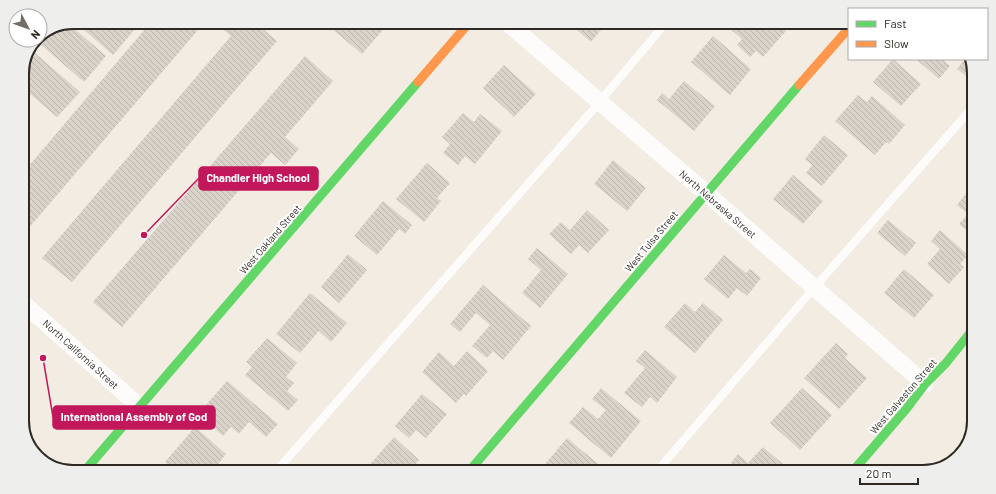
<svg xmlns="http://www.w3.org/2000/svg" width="996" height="494" font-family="Barlow,sans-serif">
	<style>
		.building { fill: url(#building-back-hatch) }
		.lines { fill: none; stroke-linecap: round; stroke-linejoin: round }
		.lane { stroke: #fdfcfb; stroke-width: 8 }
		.street { stroke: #fdfcfb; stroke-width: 17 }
		.fast { stroke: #63d668; stroke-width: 9 }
		.slow { stroke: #ff974d; stroke-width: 9 }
		.labels { text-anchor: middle; stroke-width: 4; stroke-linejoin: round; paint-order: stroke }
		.street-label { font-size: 10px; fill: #2e2922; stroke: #fff }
		.rim { fill: none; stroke: #2e2922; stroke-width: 2 }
		.leader { fill: none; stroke: #c2185b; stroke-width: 1.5 }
		.callout-dot { fill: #c2185b; stroke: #fff; stroke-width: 1.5 }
		.callout { fill: #c2185b; stroke: #c2185b; stroke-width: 1.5 }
		.callout-label { font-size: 11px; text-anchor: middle; font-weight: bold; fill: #fff }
	</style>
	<defs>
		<pattern id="building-back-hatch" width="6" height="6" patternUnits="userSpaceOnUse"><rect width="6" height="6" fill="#dad3ca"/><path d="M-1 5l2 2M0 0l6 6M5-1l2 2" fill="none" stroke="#bbb5ad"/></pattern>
	</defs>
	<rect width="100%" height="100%" fill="#f3ece2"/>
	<path class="building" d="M75 22H127L135 29 113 55Z
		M151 22 204 23 22 236V174Z
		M215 23H256L277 41 72 282 42 258 231 36Z
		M325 23 388 24 362 54Z
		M69 24 106 56 84 82 39 43 49 32Z
		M571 25H605L591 42Z
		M727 26H780L786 31 763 57 756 51 750 57 737 45 742 39Z
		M713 36 751 69 730 95 691 62Z
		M35 53 80 92 57 117 22 87V70L24 65Z
		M305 56 333 81 285 137 299 149 285 165 271 153 122 327 93 302Z
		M893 59 921 84 901 106 873 82Z
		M916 59H942L950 66 939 79Z
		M965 59H970L974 70V82L957 69Z
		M504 65 536 94 514 117 483 88Z
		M684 81 715 106 694 131 657 100 662 93 669 99Z
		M858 95 867 102 872 96 905 125 889 144 886 142 875 155 835 121Z
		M463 113 474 122 480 114 502 131 475 164 465 156 458 165 443 153 450 144 442 137Z
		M824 135 848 155 822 186 806 173 812 165 805 159Z
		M613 160 646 188 627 211 594 184Z
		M427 163 450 183 437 198 441 201 424 222 396 199Z
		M793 175 823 201 803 224 773 199Z
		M972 186V235L959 224 968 214 957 205Z
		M383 201 412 225 405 234 399 229 377 255 354 236Z
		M587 210 609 230 588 253 579 245 571 254 549 234 561 222 570 230Z
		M888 220 916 243 905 256 877 233Z
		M940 230 968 255 960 264 964 267 949 284 927 264 940 249 931 241Z
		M537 248 568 274 540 308 522 293 541 270 528 259Z
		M348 254 367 270 339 303 321 287Z
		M724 255 746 273 750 269 761 278 747 296 737 288 728 299 704 279Z
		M904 269 934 295 914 318 884 293Z
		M483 285 531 326 503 360 493 351 487 358 472 346 490 325 476 313 460 332 450 324Z
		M310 293 347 323 331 342 319 331 300 353 276 334Z
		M685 303 695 312 703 303 723 320 695 353 664 327Z
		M267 338 297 363 286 377 294 383 287 391 298 400 288 411 245 375 252 367 246 362Z
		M836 343 848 354 845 358 867 378 839 409 804 378Z
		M645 350 677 377 657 403 650 397 642 407 624 393 645 368 636 361Z
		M467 351 488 371 466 396 464 394 456 403 422 372 439 352 454 366Z
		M227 381 278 424 266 437 249 422 239 434 231 427 223 436 207 422 215 412 206 405Z
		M601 388 641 421 611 458 569 423 583 407 598 419 606 410 592 399Z
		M802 388 832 415 800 450 770 423Z
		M422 394 447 414 426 438 416 430 409 438 395 426Z
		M195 427 226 454 215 468H172L165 462Z
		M394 437 419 460 411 469H366Z
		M567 438 603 468 601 470H550L551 468 546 463Z
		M763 447 784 465 778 471H734L737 468 731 463 738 454 748 463Z"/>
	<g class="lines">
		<path class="lane" d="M279 468 591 112 664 25
			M658 470 807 296 973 107"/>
		<path class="street" d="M510 25 706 193 925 384
			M22 302 140 407"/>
		<path class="fast" d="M88 467 418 82
			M471 469 799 85
			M852 472 907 408 925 384 946 363 970 333"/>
		<path class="slow" d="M418 82 468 24
			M799 85 849 28"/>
	</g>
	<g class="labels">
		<g class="street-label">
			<text transform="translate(718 204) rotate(41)" y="4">North Nebraska Street</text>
			<text transform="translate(270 239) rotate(-49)" y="4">West Oakland Street</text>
			<text transform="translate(651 241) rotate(-50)" y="4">West Tulsa Street</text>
			<text transform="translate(81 354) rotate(42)" y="4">North California Street</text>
			<text transform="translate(903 396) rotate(-49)" y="4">West Galveston Street</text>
		</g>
	</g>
	<path d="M0 0H996V494H0ZM73 29H923A44 44 0 0 1 967 73V421A44 44 0 0 1 923 465H73A44 44 0 0 1 29 421V73A44 44 0 0 1 73 29Z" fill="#eeeeed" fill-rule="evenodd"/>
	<path class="rim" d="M73 29H923A44 44 0 0 1 967 73V421A44 44 0 0 1 923 465H73A44 44 0 0 1 29 421V73A44 44 0 0 1 73 29Z"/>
	<path class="leader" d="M144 235L199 178M43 358L53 417"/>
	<g class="callout-dot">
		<circle cx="144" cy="235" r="4"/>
		<circle cx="43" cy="358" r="4"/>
	</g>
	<g class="callout">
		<rect x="199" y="167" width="119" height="23" rx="4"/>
		<rect x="53" y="406" width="162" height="23" rx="4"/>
	</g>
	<g class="callout-label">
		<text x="258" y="182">Chandler High School</text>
		<text x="134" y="421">International Assembly of God</text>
	</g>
	<rect x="848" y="8" width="140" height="52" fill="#ffffff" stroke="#aba9a7"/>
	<rect x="856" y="21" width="20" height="6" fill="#63d668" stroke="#aba9a7"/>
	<text x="884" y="28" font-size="12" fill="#2e2922">Fast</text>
	<rect x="856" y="41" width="20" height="6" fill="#ff974d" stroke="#aba9a7"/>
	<text x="884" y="48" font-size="12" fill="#2e2922">Slow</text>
	<g transform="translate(28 28) rotate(131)"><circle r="19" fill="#ffffff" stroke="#aba9a7"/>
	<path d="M0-3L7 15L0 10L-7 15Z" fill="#736d65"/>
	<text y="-6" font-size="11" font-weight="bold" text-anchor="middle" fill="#2e2922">N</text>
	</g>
	<path d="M860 478v6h58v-6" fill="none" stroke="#2e2922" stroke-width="2"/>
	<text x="866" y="478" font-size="12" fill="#2e2922" stroke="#ffffff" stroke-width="3" paint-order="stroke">20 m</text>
</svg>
